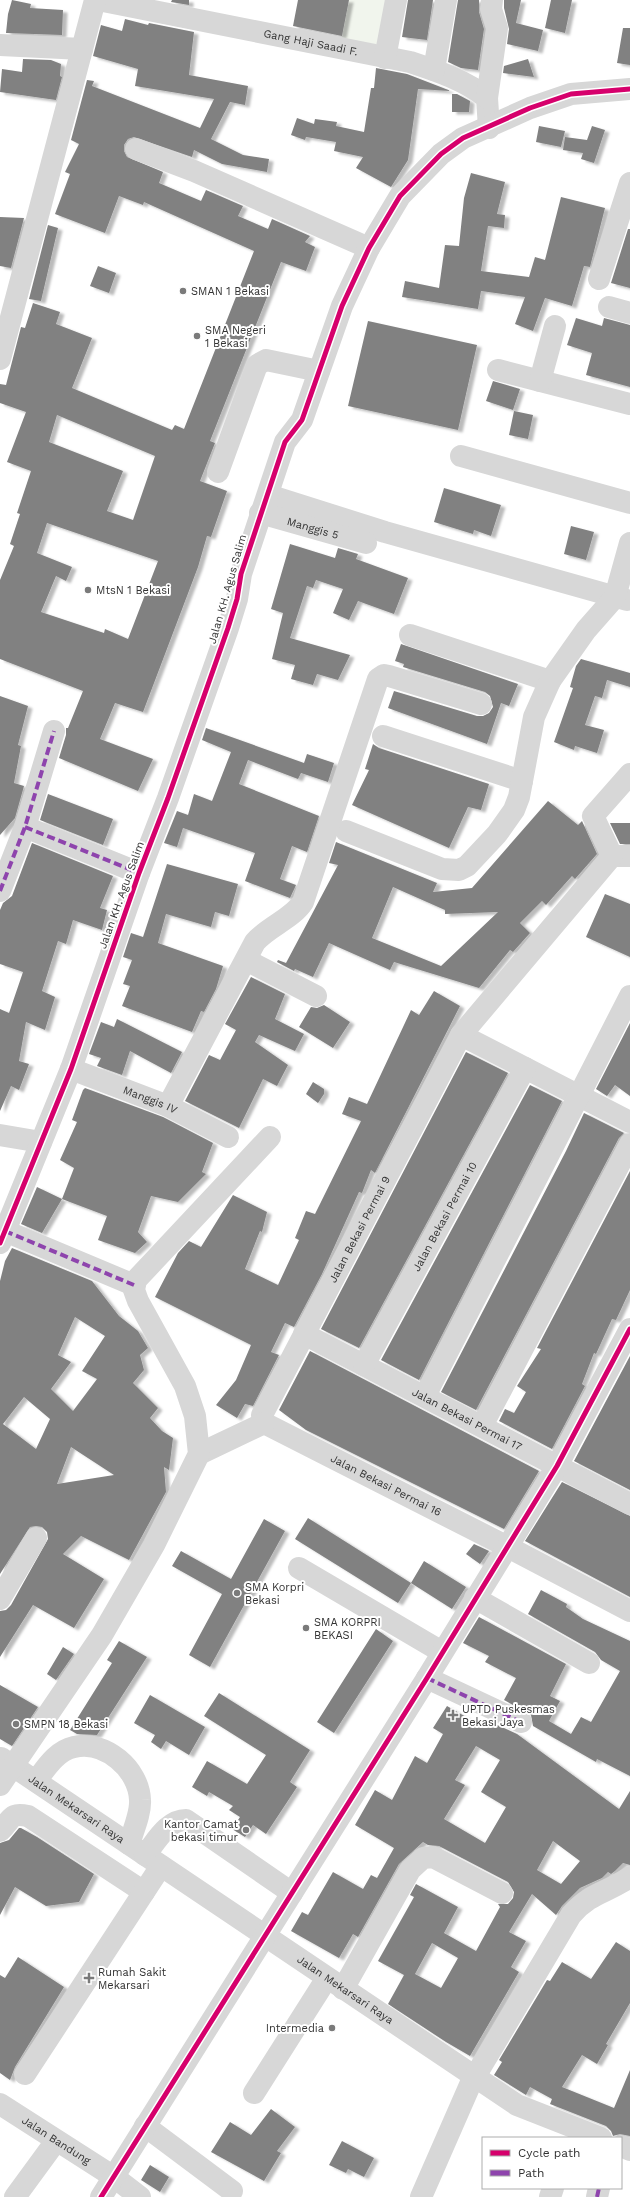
<svg xmlns="http://www.w3.org/2000/svg" width="630" height="2197" font-family="'Work Sans',sans-serif">
	<style>
		.green { fill: #f1f5ed }
		.building { fill: #818181; fill-rule: evenodd; filter: url(#shadow) }
		.lines { fill: none; stroke-linecap: round; stroke-linejoin: round }
		.minor { stroke: #d7d7d7; stroke-width: 22 }
		.quiet { stroke: #8e44ad; stroke-width: 4; stroke-dasharray: 8 4; stroke-linecap: butt }
		.cycleway-casing { stroke: #fff; stroke-width: 8 }
		.cycleway { stroke: #d6006c; stroke-width: 5 }
		.poi-dot { fill: #7a7a7a; stroke: #fff; stroke-width: 1.5 }
		.labels { text-anchor: middle; stroke-width: 4; stroke-linejoin: round; paint-order: stroke }
		.street-label { font-size: 11px; fill: #333; stroke: #fff }
		.poi-label { font-size: 11px; fill: #333; stroke: #fff; text-anchor: start }
	</style>
	<defs>
		<filter id="shadow"><feDropShadow dx="4.5" dy="2.5" stdDeviation="1" flood-color="#0004"/></filter>
	</defs>
	<rect width="100%" height="100%" fill="#fff"/>
	<path class="green" d="M349 0H396L385 58 341 41Z"/>
	<path class="building" d="M12 0 31 4 30 8 63 10 62 35 6 33 8 14Z
		M172 0H189V5L171 2Z
		M298 0H349L342 36 293 26Z
		M408 0H433L427 40 402 37Z
		M458 0H479V12L484 29 478 70 461 68 448 62Z
		M504 0H521L516 23 543 30 538 51 507 44 509 29 504 8Z
		M551 0H572L565 33 545 28Z
		M125 19 148 25 149 23 194 32 189 75 248 86 245 105 230 102 211 139 243 155 269 159 267 172 222 164 194 150 192 157 134 137 128 139 124 145V151L127 157 163 172 159 183 201 201 206 190 243 206 238 216 268 229 272 219 310 236 305 242 315 247 306 271 281 262 210 441 215 443 200 481 227 491 211 537 207 536 198 567 143 712 115 703 100 739 153 759 138 791 59 758 66 735V728H68L83 691 0 659V580L14 546 10 544 20 514 17 513 31 471 7 462 26 412 0 403V384L6 385 21 327 25 328 33 303 60 312 56 324 92 338 72 388 172 430 175 425 184 429 254 251 144 202 143 205 119 196 105 233 55 214 70 174 65 172 79 144 71 140 87 80 94 81 92 86 200 128 214 99 135 86 138 69 93 56 101 25 122 31ZM57 415 155 456 133 520 107 511 123 471 49 442ZM47 523 158 561 128 639 105 629 104 633 41 612 56 576 66 581 72 567 37 553Z
		M623 28H630V65L617 63Z
		M23 59 51 60 61 64 60 76 62 77 56 100 0 92 2 69 22 72Z
		M528 59 534 77 503 73 504 66Z
		M376 68 407 74 451 91 418 89 408 160 391 187 356 168 363 157 334 151 336 142 306 137 305 140 291 135 297 118 314 124 315 119 337 122 336 126 364 132 371 88H374Z
		M452 94H457L470 101 469 112H452Z
		M539 126 565 131 561 147 536 142Z
		M592 126 605 130 594 163 581 159 583 153 563 150 565 137 587 140Z
		M471 173 505 182 497 214 505 215 504 228 488 226 481 271 529 277 535 257 545 260 561 197 605 208 590 267 584 266 572 306 545 298 533 331 515 324 525 297 481 291 478 309 402 297 405 281 439 288 445 245 459 246 464 198Z
		M0 217 24 218 11 268 0 266Z
		M48 225 58 228 41 301 29 299Z
		M628 229H630V288L611 283Z
		M98 266 116 273 109 293 90 286Z
		M576 318 602 326 604 318 630 325V387L586 375 592 353 567 345Z
		M368 321 477 345 458 430 348 406Z
		M493 381 520 389 513 410 486 401Z
		M514 411 533 415 528 439 509 435Z
		M444 488 501 505 491 536 474 530 473 534 434 522Z
		M571 526 594 532 586 560 564 554Z
		M290 544 335 558 338 548 358 554 356 559 408 578 394 614 358 601 349 620 333 613 343 589 316 580 313 588 307 586 290 638 350 655 338 680 317 674 313 685 291 679 295 665 272 659 283 613 271 609Z
		M401 644 518 684 509 706 501 703 487 744 388 708 394 691 477 716H483L489 713 493 707 490 696 485 692 403 667 404 664 395 661Z
		M581 659 630 673V687L607 680 602 698 595 696 585 725 604 730 597 753 575 746 574 750 554 742 573 688 570 687 576 666Z
		M0 696 28 706 18 745 21 746 14 783 24 786 15 818 0 835Z
		M206 728 304 763 307 754 334 763 328 782 301 773 298 779 248 760 239 784 319 816 307 852 292 846 280 879 296 885 290 898 245 881 255 853 183 828 177 847 164 843 177 811 188 815 194 794 212 801 231 752 202 740Z
		M373 744 379 748 489 784 481 810 468 807 449 848 352 805 369 770 365 769Z
		M48 794 113 819 103 845 40 820Z
		M548 801 578 825 582 821 597 854 575 879 572 876 546 905 542 901 520 923 530 933 513 952 510 950 479 988 394 962 390 970 329 943 313 977 295 969 294 971 277 962 278 960 286 963 338 865 329 863 336 842 437 883 433 892 472 888ZM393 887 445 910V914L498 912 441 966 372 938Z
		M610 823H630V844H620Z
		M32 843 113 876 100 908 107 910 102 930 73 920 66 944 58 941 42 991 55 997 45 1030 26 1022 19 1061 29 1064 19 1090 11 1086 0 1111V1009L9 1013 23 972 0 964V910L3 903 12 896Z
		M167 864 238 884 229 916 215 912 211 927 166 914 158 943 223 966 216 989 204 1012 201 1011 192 1032 122 1006 130 986 123 984 132 960 123 957 131 933 143 937Z
		M605 894 630 904V957L586 937Z
		M251 977 285 994 275 1019 304 1034 295 1051 259 1035 255 1042 288 1065 277 1086 263 1079 239 1128 185 1101 209 1055 220 1060 236 1030 225 1024Z
		M434 991 460 1006 375 1173 371 1170 362 1193 359 1192 322 1274 294 1327 285 1323 271 1352 279 1355 253 1406 245 1404 237 1418 216 1405 236 1380 251 1345 155 1297 178 1253 189 1241 201 1247 233 1195 267 1212 262 1232 260 1231 245 1269 278 1285 299 1240 295 1238 306 1211 315 1214 361 1121 342 1114 349 1097 367 1104 411 1010 419 1015Z
		M324 1005 350 1022 333 1048 299 1027 311 1007 317 1008Z
		M117 1019 182 1052 171 1073 130 1051 122 1075 97 1066 101 1058 89 1054 101 1022 114 1027Z
		M630 1023V1096L615 1085 607 1096 596 1089Z
		M466 1052 508 1073 359 1348 321 1329Z
		M313 1082 324 1089V1094L318 1103 306 1094Z
		M530 1085 562 1101 419 1380 381 1360Z
		M85 1088 163 1117 213 1143 202 1172 206 1174 178 1202 151 1196 138 1232 147 1242 135 1253 98 1240 107 1216 62 1199 74 1168 60 1160 77 1122 72 1120 83 1090Z
		M584 1113 624 1133 619 1138 476 1410 441 1392 566 1151Z
		M630 1171V1290L616 1320 612 1319 596 1354 594 1353 582 1384 585 1386 552 1449 499 1421 505 1409 514 1413 526 1392 517 1386 541 1349 537 1348Z
		M37 1187 62 1199 42 1233 21 1224Z
		M12 1248 92 1281 119 1316 138 1331 148 1348 140 1355 144 1370 133 1383 158 1408 150 1418 162 1431 173 1438 169 1470 164 1467 166 1492 129 1560 81 1536 63 1554 104 1579 74 1628 33 1605 0 1657V1611L6 1610 11 1605 48 1539 47 1532 42 1527 36 1526 30 1527 0 1574V1281L5 1261ZM75 1317 105 1336 82 1371 97 1379 73 1411 51 1389 71 1362 58 1355ZM24 1397 50 1419 36 1449 3 1424ZM71 1447 114 1475 57 1484Z
		M310 1351 539 1471 504 1529 306 1430 279 1410Z
		M630 1356V1490L574 1461Z
		M562 1482 630 1516V1597L525 1541Z
		M308 1518 411 1583 398 1603 295 1539Z
		M264 1519 285 1531 210 1667 189 1655 222 1594 172 1566 181 1551 231 1579Z
		M474 1544 489 1551 480 1564 466 1554Z
		M424 1561 466 1587 452 1609 411 1583Z
		M541 1590 567 1604 566 1607 583 1619 630 1641V1776L597 1759 596 1762 533 1726 531 1715 504 1700 516 1678 485 1662 489 1656 463 1643 479 1617 566 1664 550 1696 560 1701 549 1721 571 1734 581 1717 591 1722 620 1671 601 1660 595 1652 528 1614Z
		M376 1629 393 1641 334 1733 317 1722Z
		M119 1641 147 1657 97 1735 77 1734 70 1730 112 1663 107 1660Z
		M63 1647 74 1654 56 1680 47 1674Z
		M0 1685 38 1707 12 1746 0 1739Z
		M219 1693 310 1750 290 1782 297 1787 266 1834 253 1825 245 1837 232 1829 240 1817 229 1810 233 1806 209 1792 207 1796 192 1787 207 1761 247 1784 266 1755 204 1716Z
		M150 1695 205 1727 189 1755 166 1741 161 1749 151 1742 155 1735 134 1723Z
		M447 1706 480 1725 482 1722 490 1726 493 1723 517 1734 619 1809 630 1791V1865L623 1863 615 1871 611 1874 608 1872 602 1878 580 1888 562 1906 556 1915 532 1894 509 1932 526 1941 511 1967 519 1972 470 2056 446 2042 388 2004 404 1975 378 1961 414 1897 410 1895 416 1884 458 1907 444 1933 476 1951 500 1907 498 1904H508L513 1898 514 1892 508 1882 439 1846 428 1845 423 1842 399 1864 358 1937 353 1934 339 1958 291 1931 302 1912 308 1915 333 1872 363 1889 371 1875 377 1878 394 1848 355 1825 375 1790 392 1800 415 1756 427 1763 443 1734 433 1728ZM476 1746 500 1760 481 1792 506 1807 485 1843 444 1819 465 1785 455 1780ZM553 1841 580 1861 561 1884 537 1870ZM432 1943 458 1958 441 1988 415 1974Z
		M19 1828H21L37 1837 94 1874 79 1902 46 1906 15 1887 0 1915V1843L9 1840Z
		M616 1942 630 1951V2003L606 2044 608 2045 597 2064 582 2055 562 2087 614 2108 630 2070V2136L620 2134 613 2136 611 2131 606 2126 550 2104 552 2099 530 2087 526 2095 494 2075 502 2062 499 2060 547 1980 550 1981 562 1962 591 1979Z
		M18 1957 64 1987 15 2067 10 2080 0 2073V1975L5 1978Z
		M271 2109 295 2127 277 2151 281 2153 264 2181 211 2152 230 2122 251 2135Z
		M342 2141 374 2158 364 2177 348 2169 346 2173 329 2165Z
		M150 2165 169 2177 160 2192 141 2180Z"/>
	<g class="lines">
		<g class="minor">
			<path id="s1" d="M98 0 410 62C437 71 465 80 487 98L489 128"/>
			<path d="M0 45 82 49"/>
			<path d="M385 58 396 0"/>
			<path d="M434 70 446 0"/>
			<path d="M487 98 497 28 491 9 492 0"/>
			<path d="M136 149 194 171 369 248"/>
			<path d="M599 279 630 183"/>
			<path d="M609 307 630 313"/>
			<path d="M0 359 95 0"/>
			<path d="M498 370 630 404"/>
			<path d="M540 381 555 326"/>
			<path d="M461 456 630 503"/>
			<path d="M218 472 257 365 266 360 319 371"/>
			<path d="M268 495 385 532 627 600"/>
			<path id="s2" d="M260 513 366 543"/>
			<path d="M410 635 550 681"/>
			<path d="M383 736 522 781"/>
			<path d="M630 774 593 816 612 856H630"/>
			<path d="M25 827 139 873"/>
			<path d="M346 831 442 869 459 870 467 866 497 834 514 810 519 797 534 717 550 681 586 630 615 597 630 543"/>
			<path d="M0 891 25 827 54 731"/>
			<path d="M246 960 316 996"/>
			<path d="M461 1035 630 1122"/>
			<path id="s3" d="M71 1069 168 1106 228 1137"/>
			<path d="M168 1106 255 942C269 926 292 919 303 902L378 679 384 675 389 676 481 704"/>
			<path d="M0 1135 41 1142"/>
			<path d="M5 1231 134 1285"/>
			<path d="M0 1243 71 1069 139 873 168 798 228 628 237 599 241 574 285 442 302 420 342 306 369 248 400 196 441 154 463 138 530 108 571 94 630 89"/>
			<path id="s4" d="M304 1334 630 1504"/>
			<path id="s5" d="M364 1365 525 1068"/>
			<path d="M425 1396 630 996"/>
			<path id="s6" d="M264 1423 262 1415 461 1035 612 856"/>
			<path id="s7" d="M264 1423 508 1547 630 1611"/>
			<path d="M482 1426 630 1144"/>
			<path d="M199 1454 264 1423"/>
			<path d="M299 1568 442 1652"/>
			<path d="M475 1598 589 1663"/>
			<path d="M0 1599 36 1538"/>
			<path d="M427 1678 521 1722"/>
			<path id="s8" d="M1 1758 517 2105 601 2138"/>
			<path d="M36 1781C46 1768 56 1751 74 1747 105 1740 139 1769 140 1800 141 1813 133 1831 129 1844"/>
			<path d="M0 1785 102 1635 154 1545 199 1454 195 1416 185 1386 138 1301 134 1290 136 1280 270 1137"/>
			<path d="M0 1831C12 1820 9 1812 28 1816L144 1892"/>
			<path d="M145 1855C156 1842 167 1820 186 1820L292 1893"/>
			<path d="M343 1989 410 1870 423 1858 433 1857 502 1893"/>
			<path d="M25 2074 161 1866"/>
			<path d="M254 2093 327 1978"/>
			<path id="s9" d="M0 2104 114 2177 140 2197"/>
			<path d="M145 2126 232 2191"/>
			<path d="M621 2146 630 2150"/>
			<path d="M15 2197 56 2141"/>
			<path d="M101 2197 427 1678 557 1466 630 1329"/>
			<path d="M421 2197 470 2085 571 1915C591 1892 607 1893 630 1877"/>
			<path d="M550 2197 553 2188"/>
			<path d="M597 2197 599 2188"/>
		</g>
		<path class="quiet" d="M25 827 139 873
			M0 891 25 827 54 731
			M5 1231 134 1285
			M427 1678 521 1722
			M597 2197 599 2188"/>
		<defs>
			<path id="cycleway" d="M0 1243 71 1069 139 873 168 798 228 628 237 599 241 574 285 442 302 420 342 306 369 248 400 196 441 154 463 138 530 108 571 94 630 89
				M101 2197 427 1678 557 1466 630 1329"/>
		</defs>
		<use href="#cycleway" class="cycleway-casing"/>
		<use href="#cycleway" class="cycleway"/>
	</g>
	<g class="poi-dot">
		<circle cx="183" cy="291" r="4"/>
		<circle cx="197" cy="336" r="4"/>
		<circle cx="88" cy="590" r="4"/>
		<circle cx="237" cy="1593" r="4"/>
		<circle cx="306" cy="1628" r="4"/>
		<path d="M451 1709h4v4h4v4h-4v4h-4v-4h-4v-4h4z"/>
		<circle cx="16" cy="1724" r="4"/>
		<circle cx="246" cy="1830" r="4"/>
		<path d="M87 1972h4v4h4v4h-4v4h-4v-4h-4v-4h4z"/>
		<circle cx="332" cy="2028" r="4"/>
	</g>
	<g class="labels">
		<g class="street-label">
			<text dy="4" stroke="none"><textPath href="#s1" startOffset="217">Gang Haji Saadi F.</textPath></text>
			<text dy="4" stroke="none"><textPath href="#s2" startOffset="55">Manggis 5</textPath></text>
			<text transform="translate(227 589) rotate(-74)" y="4">Jalan KH. Agus Salim</text>
			<text transform="translate(121 895) rotate(-70)" y="4">Jalan KH. Agus Salim</text>
			<text dy="4" stroke="none"><textPath href="#s3" startOffset="85">Manggis IV</textPath></text>
			<text dy="4" stroke="none"><textPath href="#s5" startOffset="169">Jalan Bekasi Permai 10</textPath></text>
			<text dy="4" stroke="none"><textPath href="#s6" startOffset="218">Jalan Bekasi Permai 9</textPath></text>
			<text dy="4" stroke="none"><textPath href="#s4" startOffset="184">Jalan Bekasi Permai 17</textPath></text>
			<text dy="4" stroke="none"><textPath href="#s7" startOffset="137">Jalan Bekasi Permai 16</textPath></text>
			<text dy="4" stroke="none"><textPath href="#s8" startOffset="91">Jalan Mekarsari Raya</textPath></text>
			<text dy="4" stroke="none"><textPath href="#s8" startOffset="415">Jalan Mekarsari Raya</textPath></text>
			<text dy="4" stroke="none"><textPath href="#s9" startOffset="67">Jalan Bandung</textPath></text>
		</g>
		<g class="poi-label">
			<text x="191" y="295">SMAN 1 Bekasi</text>
			<text x="205" y="334">SMA Negeri<tspan x="205" dy="13">1 Bekasi</tspan></text>
			<text x="96" y="594">MtsN 1 Bekasi</text>
			<text x="245" y="1591">SMA Korpri<tspan x="245" dy="13">Bekasi</tspan></text>
			<text x="314" y="1626">SMA KORPRI<tspan x="314" dy="13">BEKASI</tspan></text>
			<text x="462" y="1713">UPTD Puskesmas<tspan x="462" dy="13">Bekasi Jaya</tspan></text>
			<text x="24" y="1728">SMPN 18 Bekasi</text>
			<text x="238" y="1828" text-anchor="end">Kantor Camat<tspan x="238" dy="13">bekasi timur</tspan></text>
			<text x="98" y="1976">Rumah Sakit<tspan x="98" dy="13">Mekarsari</tspan></text>
			<text x="324" y="2032" text-anchor="end">Intermedia</text>
		</g>
	</g>
	<rect x="482" y="2137" width="140" height="52" fill="#ffffff" stroke="#adadad"/>
	<rect x="490" y="2150" width="20" height="6" fill="#d6006c" stroke="#adadad"/>
	<text x="518" y="2157" font-size="12" fill="#333333">Cycle path</text>
	<rect x="490" y="2170" width="20" height="6" fill="#8e44ad" stroke="#adadad"/>
	<text x="518" y="2177" font-size="12" fill="#333333">Path</text>
</svg>
